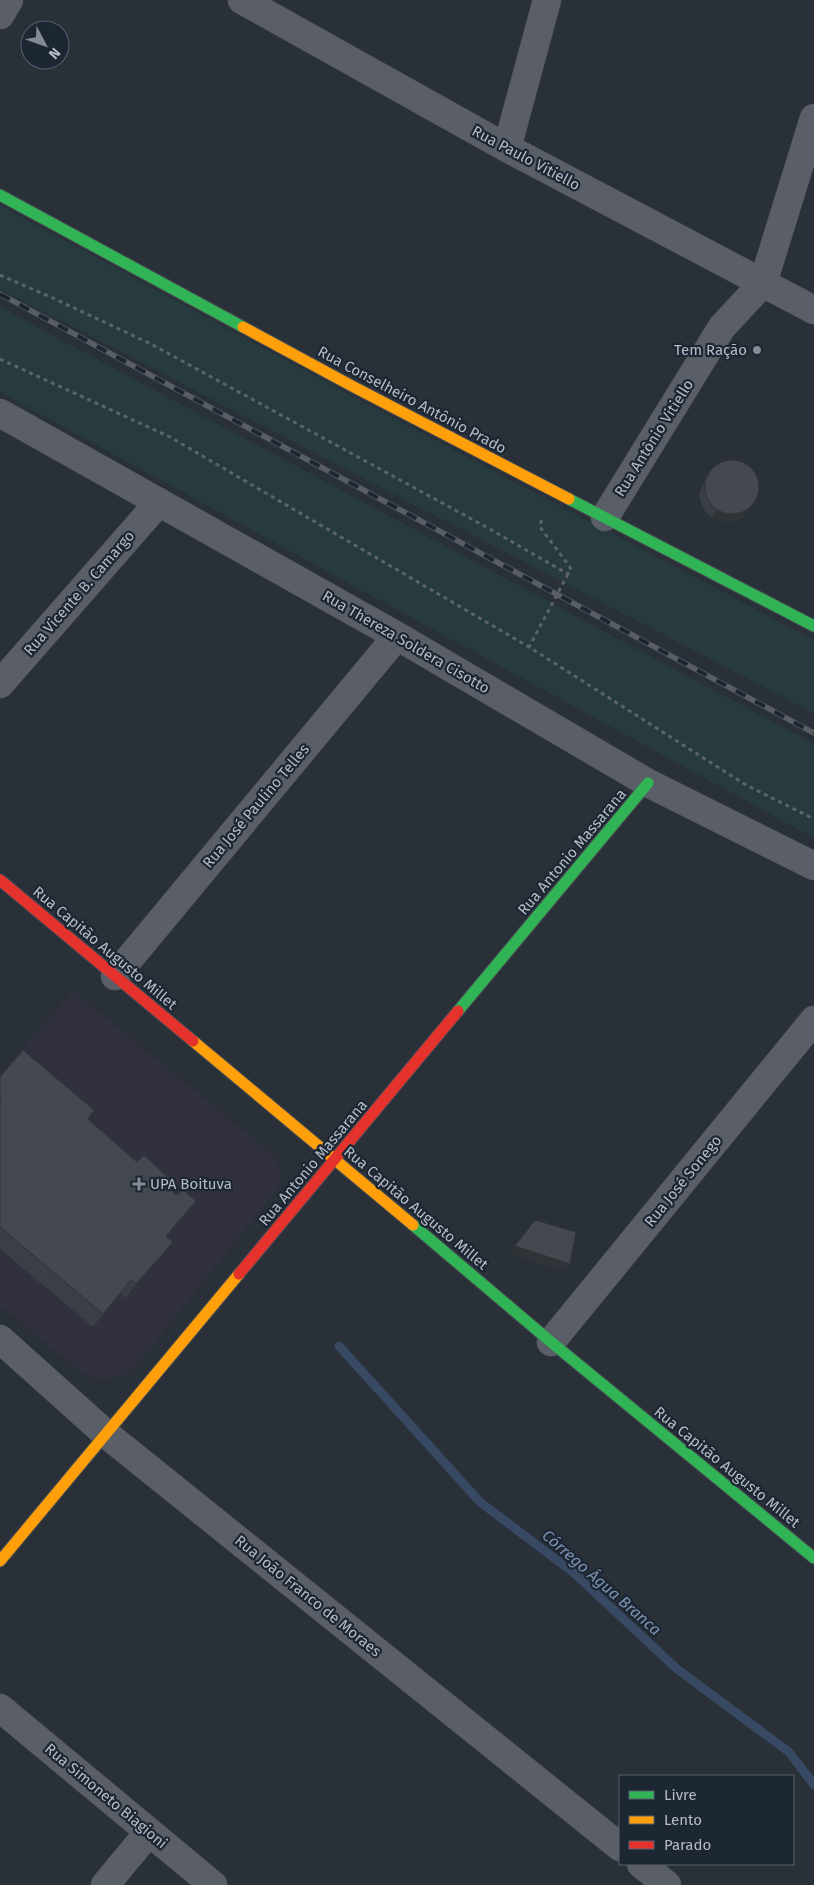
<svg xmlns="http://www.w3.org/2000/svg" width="814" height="1885" font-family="'Fira Sans',sans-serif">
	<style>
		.medical { fill: #31303e }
		.green { fill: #273a3e }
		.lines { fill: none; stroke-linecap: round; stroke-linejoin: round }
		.stream { stroke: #384963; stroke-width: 9 }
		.street-casing { stroke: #484c53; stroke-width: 29 }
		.fast-casing { stroke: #484c53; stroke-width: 13 }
		.slow-casing { stroke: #484c53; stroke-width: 13 }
		.jam-casing { stroke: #484c53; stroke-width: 13 }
		.path { stroke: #5d636a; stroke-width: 3; stroke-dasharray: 4 4; stroke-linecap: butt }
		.street { stroke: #5a5e66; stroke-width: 28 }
		.fast { stroke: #30b455; stroke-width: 11 }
		.slow { stroke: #ff9f0a; stroke-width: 11 }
		.jam { stroke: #e5322d; stroke-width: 11 }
		.rail-casing { stroke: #595d64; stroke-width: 5.5 }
		.rail { stroke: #1d2633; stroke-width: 4; stroke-dasharray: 11; stroke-linecap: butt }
		.wall { fill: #3a3f45 }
		.shaded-wall { fill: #303338 }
		.building { fill: #444950; stroke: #303338 }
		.poi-dot { fill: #848b96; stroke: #1d2633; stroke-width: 2 }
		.labels { text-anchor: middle; stroke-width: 4.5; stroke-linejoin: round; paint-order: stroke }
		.street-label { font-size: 15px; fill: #b4bcc9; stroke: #1d2633 }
		.poi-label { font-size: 15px; fill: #b4bcc9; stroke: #1d2633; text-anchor: end }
		.water-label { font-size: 16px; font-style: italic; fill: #7c92b1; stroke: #1d2633 }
	</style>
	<rect width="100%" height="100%" fill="#2a3038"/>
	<path class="medical" d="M73 991 277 1158 281 1177 276 1190 134 1369 121 1376 103 1379 94 1378 81 1372 0 1306V1073Z"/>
	<path class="green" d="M0 205 352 396 814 640V713L0 289Z
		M0 307 814 744V838L0 392Z"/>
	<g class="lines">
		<path class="stream" d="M339 1346 480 1502 574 1573 677 1669 789 1752 814 1785"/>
		<defs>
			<path id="street" d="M242 0 507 148 814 310
				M0 15 9 0
				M507 148 547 0
				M0 413 397 636 648 783 814 866
				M605 517 722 327 763 283 814 118
				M0 684 159 502
				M115 976 397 636
				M0 1339 106 1434 620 1847
				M551 1342 814 1020
				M0 1708 213 1885
				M641 1864 667 1885
				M105 1885 149 1832"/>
			<path id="fast" d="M0 195 243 327
				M569 499 814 626
				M458 1011 648 783
				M413 1225 551 1342 814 1558"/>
			<path id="slow" d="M243 327 352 386 569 499
				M193 1041 413 1225
				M0 1561 239 1274"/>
			<path id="jam" d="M0 880 193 1041
				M239 1274 458 1011"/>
		</defs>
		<use href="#street" class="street-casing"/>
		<use href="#fast" class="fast-casing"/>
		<use href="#slow" class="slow-casing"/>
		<use href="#jam" class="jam-casing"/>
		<path class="path" d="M0 275 55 299 151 344 488 528 568 574 571 571 570 567 540 527 542 517
			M0 359 170 437 529 647
			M568 574 529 647 746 785 814 819"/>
		<use href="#street" class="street"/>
		<use href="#fast" class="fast"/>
		<use href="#slow" class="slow"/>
		<use href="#jam" class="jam"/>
		<defs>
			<path id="rail" d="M0 294 814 733"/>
		</defs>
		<use href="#rail" class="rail-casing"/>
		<use href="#rail" class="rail"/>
	</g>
	<path class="wall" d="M711 469 746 515 738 520 729 522 720 521 712 518 705 511 701 503 699 494 706 477Z
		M0 1077 88 1119 137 1162 173 1182 169 1189 187 1214 167 1237 173 1242 163 1256 126 1298 121 1294 93 1327 0 1249Z"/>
	<path class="shaded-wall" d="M751 507 746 515 738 520 729 522 720 521 712 518 717 510Z
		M196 1201 187 1214 157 1250 166 1236Z
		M173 1242 163 1256 126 1298 136 1284Z
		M515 1246 570 1264 565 1271 510 1254Z
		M131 1280 121 1294 93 1327 103 1314Z"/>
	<path class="building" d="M705 487a27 27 0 1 1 54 0a27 27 0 1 1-54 0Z
		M23 1050 94 1110 88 1119 137 1162 144 1155 173 1182 167 1188 177 1195 183 1190 196 1201 166 1236 173 1242 136 1284 131 1280 103 1314 0 1227V1100L1 1099 0 1097V1077Z
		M535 1220 576 1232 570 1264 515 1246Z"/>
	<g class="poi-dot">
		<circle cx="757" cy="350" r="5"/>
		<path d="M136.5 1176.5h5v5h5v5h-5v5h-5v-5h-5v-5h5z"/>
	</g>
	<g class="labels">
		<g class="street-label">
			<text transform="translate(526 158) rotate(28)" y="5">Rua Paulo Vitiello</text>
			<text transform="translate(412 400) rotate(28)" y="5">Rua Conselheiro Antônio Prado</text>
			<text transform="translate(654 438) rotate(-58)" y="5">Rua Antônio Vitiello</text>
			<text transform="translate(79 593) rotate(-49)" y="5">Rua Vicente B. Camargo</text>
			<text transform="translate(406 642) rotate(30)" y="5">Rua Thereza Soldera Cisotto</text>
			<text transform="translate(256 806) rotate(-50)" y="5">Rua José Paulino Telles</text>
			<text transform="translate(572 852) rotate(-50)" y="5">Rua Antonio Massarana</text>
			<text transform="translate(105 948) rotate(40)" y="5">Rua Capitão Augusto Millet</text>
			<text transform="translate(313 1163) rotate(-50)" y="5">Rua Antonio Massarana</text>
			<text transform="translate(683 1181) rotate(-51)" y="5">Rua José Sonego</text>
			<text transform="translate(416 1208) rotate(40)" y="5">Rua Capitão Augusto Millet</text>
			<text transform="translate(727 1467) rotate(39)" y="5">Rua Capitão Augusto Millet</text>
			<text transform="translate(308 1596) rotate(39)" y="5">Rua João Franco de Moraes</text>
			<text transform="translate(106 1796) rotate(40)" y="5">Rua Simoneto Biagioni</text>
		</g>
		<g class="poi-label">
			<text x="747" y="355">Tem Ração</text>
			<text x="150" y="1189" text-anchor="start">UPA Boituva</text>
		</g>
		<g class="water-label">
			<text transform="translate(602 1582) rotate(41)" y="6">Córrego Água Branca</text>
		</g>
	</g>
	<rect x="619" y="1775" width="175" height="90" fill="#1d2633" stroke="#59626f"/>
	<rect x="629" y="1791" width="25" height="8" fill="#30b455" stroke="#59626f"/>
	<text x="664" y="1800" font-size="15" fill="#b4bcc9">Livre</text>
	<rect x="629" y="1816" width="25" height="8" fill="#ff9f0a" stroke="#59626f"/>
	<text x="664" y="1825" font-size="15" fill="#b4bcc9">Lento</text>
	<rect x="629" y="1841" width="25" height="8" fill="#e5322d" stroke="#59626f"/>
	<text x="664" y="1850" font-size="15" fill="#b4bcc9">Parado</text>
	<g transform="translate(45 45) rotate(131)"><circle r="24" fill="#1d2633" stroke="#59626f"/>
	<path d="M0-4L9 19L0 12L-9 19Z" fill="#848b96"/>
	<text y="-8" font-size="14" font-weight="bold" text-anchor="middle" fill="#b4bcc9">N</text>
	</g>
</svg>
